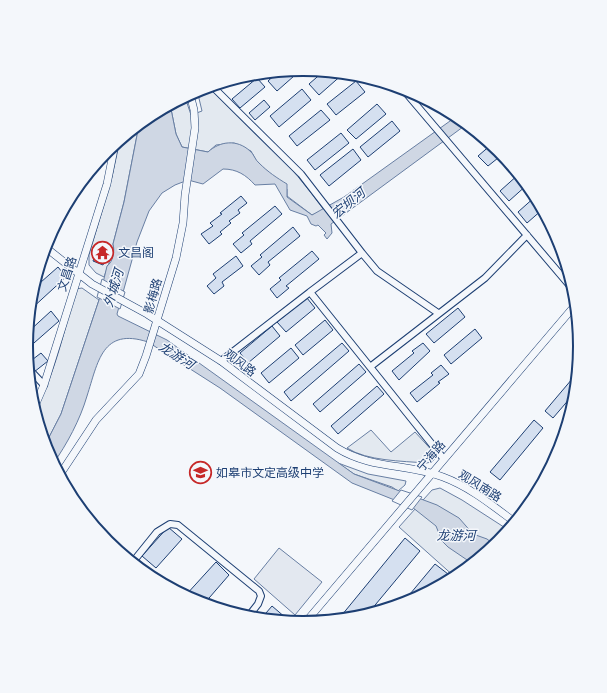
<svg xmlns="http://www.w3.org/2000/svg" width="607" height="693" font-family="'Roboto Serif','Noto Sans SC',serif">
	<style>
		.green { fill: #e3e9f0; stroke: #687fa3 }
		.parking { fill: #e3e8f0; stroke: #687fa3 }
		.water { fill: #cfd7e4; stroke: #687fa3 }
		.pier { fill: #f4f7fb; stroke: #687fa3 }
		.building { fill: #d5e0f0; stroke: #1d3f73 }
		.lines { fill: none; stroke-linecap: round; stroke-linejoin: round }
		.minor-casing { stroke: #1d3f73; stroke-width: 8 }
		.tertiary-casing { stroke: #1d3f73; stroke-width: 8 }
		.minor { stroke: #f4f7fb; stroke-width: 6 }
		.tertiary { stroke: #f4f7fb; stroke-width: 7 }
		.labels { text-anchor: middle; stroke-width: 3; stroke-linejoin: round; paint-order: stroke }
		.poi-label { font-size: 12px; fill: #1d3f73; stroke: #f4f7fb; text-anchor: start }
		.street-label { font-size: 12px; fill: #1d3f73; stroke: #f4f7fb }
		.water-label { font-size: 13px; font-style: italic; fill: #1d3f73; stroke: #f4f7fb }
		.rim { fill: none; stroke: #1d3f73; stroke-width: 2 }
	</style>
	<rect width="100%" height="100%" fill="#f4f7fb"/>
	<path class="green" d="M208 87C252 123 291 165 324 210L312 215 287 196V189L257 162 251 151 234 143 216 145 208 152 182 147 176 134 170 104 185 97 191 115 202 111 197 90Z
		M139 125 124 202 113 244 114 249 104 277 96 273 89 265V255L112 177 120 140Z
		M82 288 99 300 61 414 45 445 34 411C56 373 64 330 76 289Z
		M371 430 391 452 415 432 437 456 432 462 426 463C402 461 367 461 347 448Z
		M338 463 368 474 406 481 405 485 398 491 392 487 354 474Z
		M440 488 462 500 510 531 500 543 456 578 399 527 432 490Z"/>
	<path class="parking" d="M279 548 322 582 295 615 254 579Z"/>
	<path class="water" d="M170 104 176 134 182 147 208 152C220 141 237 139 250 151 254 154 255 160 259 163 268 172 277 178 287 184V197L312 215 344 197 457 116 467 124 331 224 332 233 327 239 324 235 326 233 318 225 316 226 311 224 307 216 290 210 275 184 255 185C246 175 237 169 223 169L203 184 188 180 175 185 162 193 149 211 137 242 117 314 118 316 167 340 354 474 437 505 459 518 473 534 487 539 496 546 473 564 448 547 442 541 436 526 412 507 352 483 220 388 148 342C102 327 98 362 87 396 80 420 67 444 53 464L45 445 61 414 99 300 107 266C113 262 115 251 113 244L124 202 139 125 150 116Z"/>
	<path class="pier" d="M102 279 125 292 120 309 97 297Z
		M401 490 422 497 412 510 392 501Z"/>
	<path class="building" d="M289 70 294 76 277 91 268 81 278 72Z
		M324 71 344 73 319 95 309 84Z
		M257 78 265 87 240 108 232 99Z
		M356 81 365 92 336 115 327 104Z
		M302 89 311 100 279 127 270 116Z
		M422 97 436 104 430 108Z
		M264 100 270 107 255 120 249 113Z
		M377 104 386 114 356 139 347 130Z
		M321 110 330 120 297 146 289 136Z
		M392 121 400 131 368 157 360 147Z
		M341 133 349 143 315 170 307 160Z
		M492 144 503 154 488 166 478 156Z
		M353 149 361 160 329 186 320 175Z
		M519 174 528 184 509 201 500 191Z
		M241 196 247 203 238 210 240 213 229 221 231 223 220 232 222 234 209 244 201 234 213 226 210 223 222 214 220 213Z
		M536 196 543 209 527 223 518 212Z
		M275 206 282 214 250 241 252 244 241 253 233 244 244 235 242 233Z
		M293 227 300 236 268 262 270 265 259 275 251 266 262 257 260 255Z
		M100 242 111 246 103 265 93 261Z
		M312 251 319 259 286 286 289 288 277 298 270 289 281 280 279 278Z
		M42 256 47 261 39 268Z
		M236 256 243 266 222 282 224 286 214 294 207 286 216 278 213 274Z
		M58 267 66 277 30 310 32 290Z
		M307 298 315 308 286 332 277 322Z
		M458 308 465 317 434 343 426 334Z
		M51 311 59 321 26 350 27 333Z
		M325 320 333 330 303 355 295 345Z
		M272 326 280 336 248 363 240 353Z
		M475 329 482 338 451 364 444 355Z
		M342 343 349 351 291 401 284 392Z
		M423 343 430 351 399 380 392 371 414 353 412 351Z
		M291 348 299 358 269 383 261 373Z
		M41 353 48 361 34 372 28 363Z
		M359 364 366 372 320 412 313 404Z
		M441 365 449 374 438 382 440 383 417 402 410 393 433 375 431 373Z
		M578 372 577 390 553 418 545 411Z
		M30 384 38 394 31 399Z
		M377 386 384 394 338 434 331 426Z
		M534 420 543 428 500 480 490 472Z
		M168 527 182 539 156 568 142 556Z
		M405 538 420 551 366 616 337 621Z
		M216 562 229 575 203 605 185 596Z
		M435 564 448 574 436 589 409 603 400 606Z
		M272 606 286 618 282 622 260 620Z"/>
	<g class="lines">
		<defs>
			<path id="minor" d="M212 86 301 174 362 253 310 292 443 458
				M401 87 576 293
				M362 253 377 271 438 313
				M221 361 310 292
				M370 367 485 278 527 235
				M28 368 44 385
				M132 563 157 532 170 524 178 525 259 591 261 596 258 604 247 618"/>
			<path id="tertiary" d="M45 247 92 284 147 314 221 361 337 448C373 470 407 463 443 477 470 487 493 506 516 523
				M34 408 44 385 107 184 115 144
				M59 476 96 420 139 374 146 356 176 258 183 223 185 195 195 128 194 110 190 94
				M304 624 577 303"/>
		</defs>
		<use href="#minor" class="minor-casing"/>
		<use href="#tertiary" class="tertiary-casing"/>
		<use href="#minor" class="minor"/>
		<use href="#tertiary" class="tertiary"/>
	</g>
	<defs>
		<symbol id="temple-ring" viewBox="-11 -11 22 22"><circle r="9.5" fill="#f4f7fb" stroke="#c62828" stroke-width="1.5"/><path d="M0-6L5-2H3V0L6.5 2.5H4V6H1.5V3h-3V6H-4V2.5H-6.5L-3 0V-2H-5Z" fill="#c62828"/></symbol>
		<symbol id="school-ring" viewBox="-11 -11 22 22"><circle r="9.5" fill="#f4f7fb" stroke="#c62828" stroke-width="1.5"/><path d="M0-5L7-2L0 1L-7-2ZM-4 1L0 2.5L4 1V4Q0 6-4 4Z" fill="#c62828"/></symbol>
	</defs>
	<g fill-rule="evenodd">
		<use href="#temple-ring" x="90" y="240" width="25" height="25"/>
		<use href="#school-ring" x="188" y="460" width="25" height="25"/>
	</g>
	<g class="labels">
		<g class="poi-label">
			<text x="118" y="257">文昌阁</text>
			<text x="216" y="477">如皋市文定高级中学</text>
		</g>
		<g class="street-label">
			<text transform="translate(67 274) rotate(-72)" y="4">文昌路</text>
			<text transform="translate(153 296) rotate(-74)" y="4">影梅路</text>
			<text transform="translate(240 363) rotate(37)" y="4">观风路</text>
			<text transform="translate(431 456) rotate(-49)" y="4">宁海路</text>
			<text transform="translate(480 486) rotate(32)" y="4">观风南路</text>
		</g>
		<g class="water-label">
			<text transform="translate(348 203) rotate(-40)" y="5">宏坝河</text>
			<text transform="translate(113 288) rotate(-73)" y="5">外城河</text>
			<text transform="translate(177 355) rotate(32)" y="5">龙游河</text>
			<text x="456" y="540">龙游河</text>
		</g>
	</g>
	<path d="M0 0H607V693H0ZM33 346a270 270 0 1 1 540 0a270 270 0 1 1-540 0Z" fill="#f4f7fb" fill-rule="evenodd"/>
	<path class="rim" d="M33 346a270 270 0 1 1 540 0a270 270 0 1 1-540 0Z"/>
</svg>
